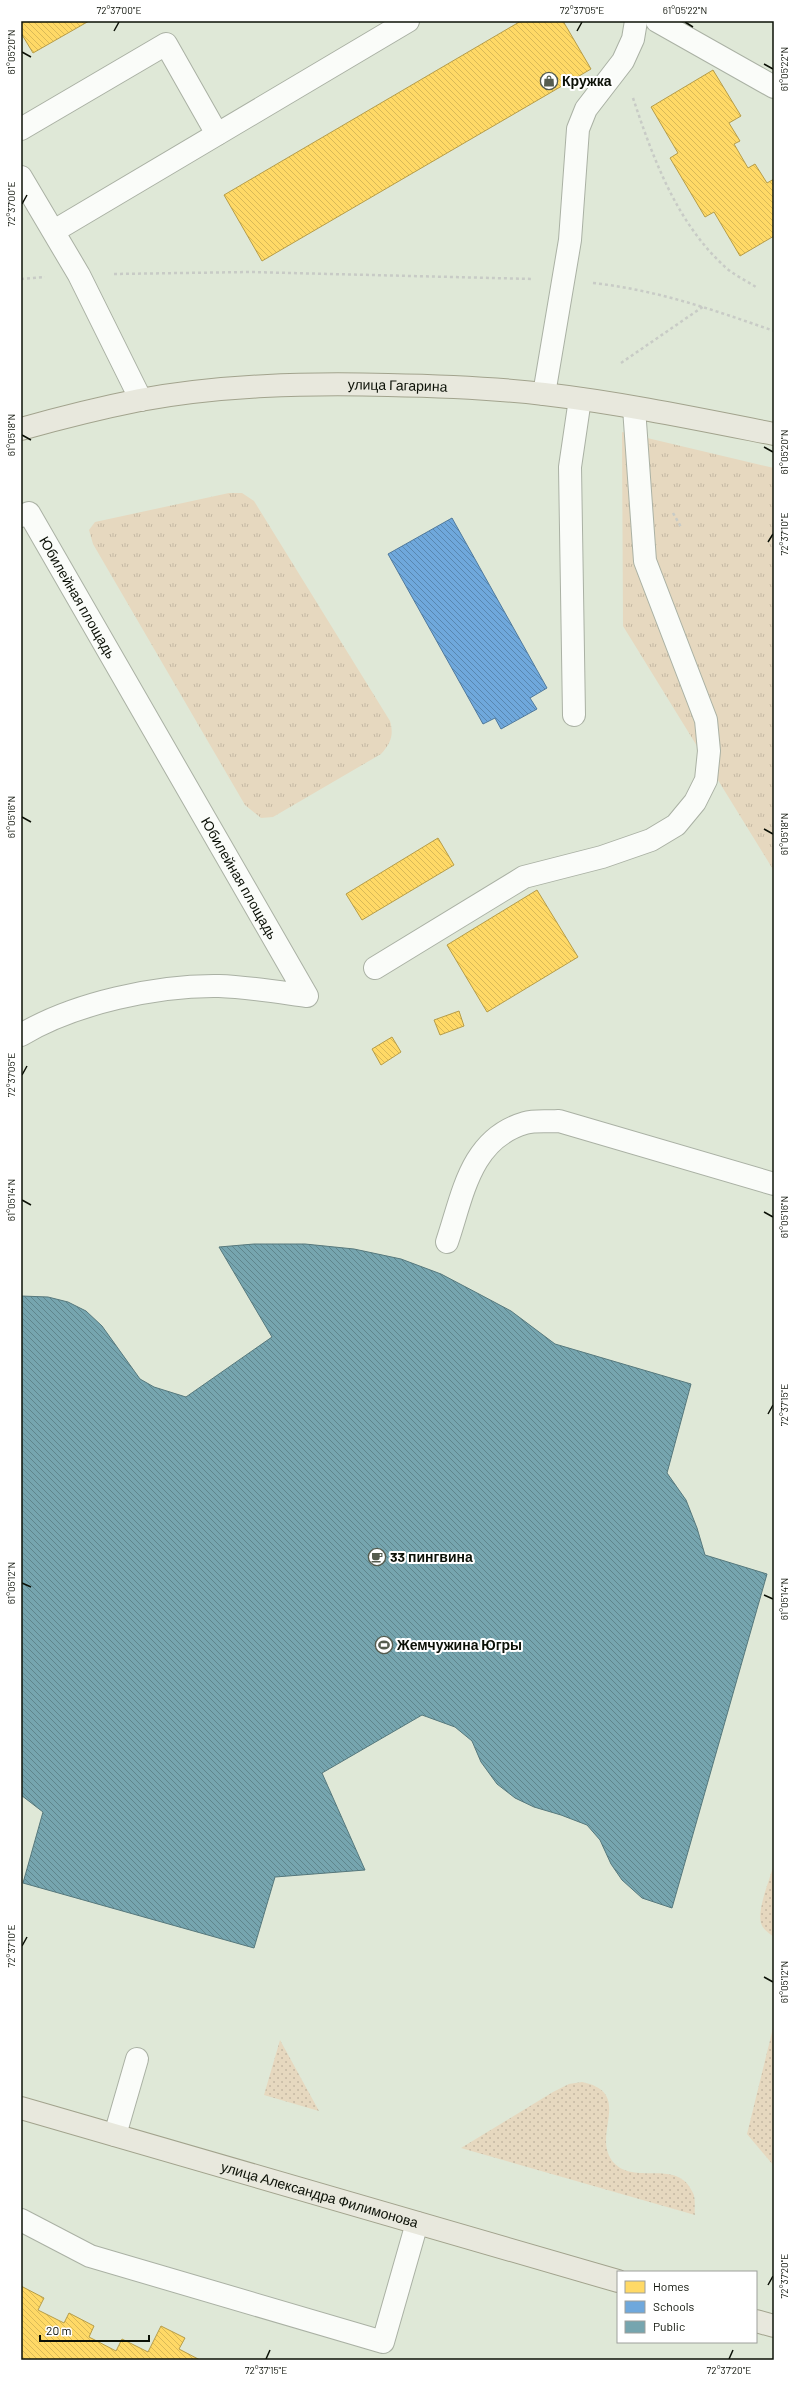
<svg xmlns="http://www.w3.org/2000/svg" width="795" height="2381" font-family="Barlow,sans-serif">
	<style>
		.grass { fill: url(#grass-dots) }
		.park { fill: url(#park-tufts) }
		.homes { fill: url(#homes-back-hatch); stroke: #b69d49 }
		.schools { fill: url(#schools-back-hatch); stroke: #517a9c }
		.public { fill: url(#public-back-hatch); stroke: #56787c }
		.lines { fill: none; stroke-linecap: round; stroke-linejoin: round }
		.minor-casing { stroke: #aab1a4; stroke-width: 24 }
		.major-casing { stroke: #a2a38d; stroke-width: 24 }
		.path { stroke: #c8cbc6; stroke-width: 2.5; stroke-dasharray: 3 3; stroke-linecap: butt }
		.minor { stroke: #fafcf9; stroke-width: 22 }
		.major { stroke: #e8e8dd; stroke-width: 22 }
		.ticks { fill: none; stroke: #0b1006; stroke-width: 1.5 }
		.labels { text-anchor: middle; stroke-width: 4; stroke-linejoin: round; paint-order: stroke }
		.poi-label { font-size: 14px; font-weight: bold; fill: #0b1006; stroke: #fff; text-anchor: start }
		.street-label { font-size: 14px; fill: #0b1006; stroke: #fff }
		.neatline { fill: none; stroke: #0b1006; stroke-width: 1.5 }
		.ticks-label { font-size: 10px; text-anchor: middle; fill: #0b1006 }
	</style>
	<defs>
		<pattern id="grass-dots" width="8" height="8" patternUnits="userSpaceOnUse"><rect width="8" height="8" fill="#e6d8bf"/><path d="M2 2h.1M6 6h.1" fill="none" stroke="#c4b8a3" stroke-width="1.8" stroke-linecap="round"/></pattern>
		<pattern id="park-tufts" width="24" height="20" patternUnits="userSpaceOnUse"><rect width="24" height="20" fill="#e6d8bf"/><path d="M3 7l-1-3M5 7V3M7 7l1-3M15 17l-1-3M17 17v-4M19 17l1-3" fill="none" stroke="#c4b8a3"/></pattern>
		<pattern id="homes-back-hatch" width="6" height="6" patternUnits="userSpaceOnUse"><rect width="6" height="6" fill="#ffd966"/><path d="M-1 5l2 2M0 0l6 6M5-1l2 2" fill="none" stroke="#d9b957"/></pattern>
		<pattern id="schools-back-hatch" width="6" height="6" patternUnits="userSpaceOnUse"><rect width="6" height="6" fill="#6fa8dc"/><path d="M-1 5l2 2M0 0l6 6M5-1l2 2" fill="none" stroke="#5987b0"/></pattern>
		<pattern id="public-back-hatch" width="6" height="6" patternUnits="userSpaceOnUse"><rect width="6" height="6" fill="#76a5af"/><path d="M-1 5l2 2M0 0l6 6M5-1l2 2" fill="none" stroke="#5f858c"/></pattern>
	</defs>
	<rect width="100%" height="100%" fill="#dfe8d7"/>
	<path class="grass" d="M774 1864V1937C769 1933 763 1930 761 1923 757 1909 770 1879 774 1864Z
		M774 2024V2166L747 2134Z
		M280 2040 319 2111 264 2095Z
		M582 2082C636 2093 588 2137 615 2164 637 2185 678 2158 693 2193 696 2199 694 2209 695 2215L461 2148 553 2092 569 2084Z"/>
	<path class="park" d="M622 432 774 468V871L623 626Z
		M229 493H242L254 501 390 721C394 735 391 743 381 754L273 817 261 818 245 805 93 544 89 530 95 522Z"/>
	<path class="homes" d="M21 21H89L33 53 21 33Z
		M521 21H563L591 69 262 261 224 195Z
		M713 70 741 116 729 123 740 141 734 144 748 168 755 164 767 183 774 179V236L740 256 714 212 705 217 670 158 678 153 651 107Z
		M438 838 454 865 362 920 346 894Z
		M537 890 578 957 487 1012 447 945Z
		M459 1011 464 1026 440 1035 434 1020Z
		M392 1037 401 1052 381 1065 372 1049Z
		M21 2286 44 2298 38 2310 64 2323 69 2313 94 2326 89 2337 116 2351 122 2339 148 2352 161 2326 185 2338 179 2349 200 2360H21Z"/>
	<path class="schools" d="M452 518 547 688 530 698 537 709 501 729 495 718 483 724 388 554Z"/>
	<path class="public" d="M254 1244H305L354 1249 401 1259 441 1274 479 1294 511 1311 555 1344 691 1384 667 1473 686 1500 697 1528 705 1555 767 1574 672 1908 642 1898 622 1880 611 1864 600 1840 587 1825 561 1815 534 1807 515 1798 497 1784 481 1762 472 1741 455 1727 422 1715 322 1773 365 1870 275 1877 254 1948 23 1883 43 1812 21 1795V1296L48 1297 68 1302 86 1311 102 1326 140 1379 154 1387 186 1397 272 1337 219 1247Z"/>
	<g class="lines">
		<defs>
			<g id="minor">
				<path d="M657 21 774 87"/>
				<path d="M21 129 166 44 217 134"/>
				<path d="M21 177 79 275 141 400"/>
				<path d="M54 231 408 21"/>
				<path d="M544 394 570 240 578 129 586 109 623 61 633 39 636 21"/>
				<path id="s1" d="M21 516 29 513 307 996C278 992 248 987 219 986 158 985 74 1003 21 1035"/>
				<path d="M574 715 570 467 580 399"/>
				<path d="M375 968 524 877 602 857 651 840 676 825 695 802 706 780 709 751 706 720 645 561 634 408"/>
				<path d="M447 1242C463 1195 470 1139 525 1123 535 1120 549 1122 559 1121L774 1184"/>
				<path d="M115 2135 137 2059"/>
				<path d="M21 2220 90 2256 383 2342 417 2223"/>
			</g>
			<g id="major">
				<path id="s2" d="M21 429C60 418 100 408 140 400 222 385 305 383 388 385 440 386 493 388 544 394 621 403 698 419 774 434"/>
				<path id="s3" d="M21 2108 618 2281"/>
				<path d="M756 2321 774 2326"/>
			</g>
		</defs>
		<use href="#minor" class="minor-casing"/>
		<use href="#major" class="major-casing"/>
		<path class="path" d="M633 98C653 158 676 221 723 265 732 274 745 280 756 287
			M114 274 250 272 533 279
			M21 279 45 277
			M593 283C657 290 714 310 774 331
			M621 363 704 306
			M673 513 681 527"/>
		<use href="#minor" class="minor"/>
		<use href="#major" class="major"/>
	</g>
	<path class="ticks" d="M685 22 693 27M114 31 119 22M577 31 582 22M22 52 31 57M764 64 773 69M22 204 27 195M22 435 31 440M764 447 773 452M768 542 773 534M22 817 31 822M764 829 773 834M22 1075 27 1066M22 1200 31 1205M764 1212 773 1217M768 1414 773 1405M22 1583 31 1587M764 1595 773 1599M22 1946 27 1937M764 1977 773 1982M768 2285 773 2276M266 2359 270 2350M729 2359 733 2350"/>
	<defs>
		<symbol id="shop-ring" viewBox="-11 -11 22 22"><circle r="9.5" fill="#fff" stroke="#555c4f" stroke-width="1.5"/><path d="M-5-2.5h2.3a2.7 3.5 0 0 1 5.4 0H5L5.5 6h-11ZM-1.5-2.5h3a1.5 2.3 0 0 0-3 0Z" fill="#555c4f"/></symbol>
		<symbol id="cafe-ring" viewBox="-11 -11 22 22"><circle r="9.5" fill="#fff" stroke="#555c4f" stroke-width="1.5"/><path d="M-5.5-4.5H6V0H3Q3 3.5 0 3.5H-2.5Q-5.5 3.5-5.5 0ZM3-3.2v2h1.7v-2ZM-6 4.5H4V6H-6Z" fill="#555c4f"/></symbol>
		<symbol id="stadium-ring" viewBox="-11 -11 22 22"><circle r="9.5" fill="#fff" stroke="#555c4f" stroke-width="1.5"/><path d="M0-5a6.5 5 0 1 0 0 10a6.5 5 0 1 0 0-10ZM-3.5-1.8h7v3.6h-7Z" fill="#555c4f"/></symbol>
	</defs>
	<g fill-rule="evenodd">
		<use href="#shop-ring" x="539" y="71" width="20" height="20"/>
		<use href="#cafe-ring" x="367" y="1547" width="20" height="20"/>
		<use href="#stadium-ring" x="374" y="1635" width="20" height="20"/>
	</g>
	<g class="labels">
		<g class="poi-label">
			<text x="562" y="86">Кружка</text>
			<text x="390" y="1562">33 пингвина</text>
			<text x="397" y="1650">Жемчужина Югры</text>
		</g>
		<g class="street-label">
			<text dy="5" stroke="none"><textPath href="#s2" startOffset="381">улица Гагарина</textPath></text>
			<text dy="5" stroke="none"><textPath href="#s1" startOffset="106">Юбилейная площадь</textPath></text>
			<text dy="5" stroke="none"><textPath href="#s1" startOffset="430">Юбилейная площадь</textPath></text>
			<text dy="5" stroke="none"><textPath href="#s3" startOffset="311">улица Александра Филимонова</textPath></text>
		</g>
	</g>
	<rect width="795" height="2381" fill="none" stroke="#ffffff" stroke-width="44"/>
	<rect x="617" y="2271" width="140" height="72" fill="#ffffff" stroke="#9d9f9b"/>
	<rect x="625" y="2281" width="20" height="12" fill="#ffd966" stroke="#9d9f9b"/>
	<text x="653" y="2291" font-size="12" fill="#0b1006">Homes</text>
	<rect x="625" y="2301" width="20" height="12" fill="#6fa8dc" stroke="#9d9f9b"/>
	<text x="653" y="2311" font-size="12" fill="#0b1006">Schools</text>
	<rect x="625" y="2321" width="20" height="12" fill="#76a5af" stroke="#9d9f9b"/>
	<text x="653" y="2331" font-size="12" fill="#0b1006">Public</text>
	<path d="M40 2335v6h109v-6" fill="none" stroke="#0b1006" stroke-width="2"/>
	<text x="46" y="2335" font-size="12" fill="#0b1006" stroke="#ffffff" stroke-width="3" paint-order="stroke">20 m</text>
	<rect x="22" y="22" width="751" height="2337" class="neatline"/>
	<g class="ticks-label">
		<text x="119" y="14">72°37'00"E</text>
		<text x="582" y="14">72°37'05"E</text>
		<text x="685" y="14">61°05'22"N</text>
		<text transform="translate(11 52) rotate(-90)" y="4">61°05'20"N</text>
		<text transform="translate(784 69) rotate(-90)" y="4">61°05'22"N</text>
		<text transform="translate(11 204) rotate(-90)" y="4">72°37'00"E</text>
		<text transform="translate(11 435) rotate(-90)" y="4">61°05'18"N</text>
		<text transform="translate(784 452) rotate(-90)" y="4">61°05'20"N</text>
		<text transform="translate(784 534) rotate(-90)" y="4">72°37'10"E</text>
		<text transform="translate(11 817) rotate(-90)" y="4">61°05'16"N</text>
		<text transform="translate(784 834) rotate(-90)" y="4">61°05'18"N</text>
		<text transform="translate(11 1075) rotate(-90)" y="4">72°37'05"E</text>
		<text transform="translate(11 1200) rotate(-90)" y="4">61°05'14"N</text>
		<text transform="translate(784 1217) rotate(-90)" y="4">61°05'16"N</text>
		<text transform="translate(784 1405) rotate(-90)" y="4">72°37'15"E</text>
		<text transform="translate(11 1583) rotate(-90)" y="4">61°05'12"N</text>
		<text transform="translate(784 1599) rotate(-90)" y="4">61°05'14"N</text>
		<text transform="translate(11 1946) rotate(-90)" y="4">72°37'10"E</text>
		<text transform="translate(784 1982) rotate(-90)" y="4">61°05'12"N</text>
		<text transform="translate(784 2276) rotate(-90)" y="4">72°37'20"E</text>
		<text x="266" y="2374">72°37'15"E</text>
		<text x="729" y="2374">72°37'20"E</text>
	</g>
</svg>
